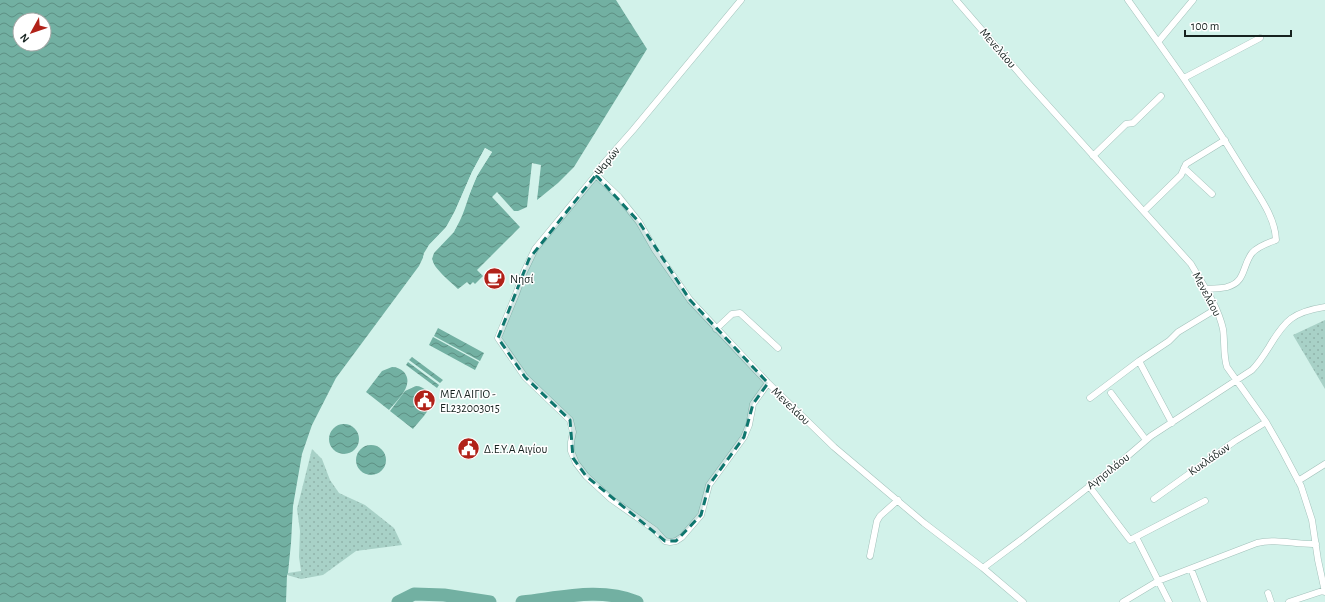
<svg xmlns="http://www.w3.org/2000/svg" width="1325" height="602" font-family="'Alegreya Sans',sans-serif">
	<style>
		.grass { fill: url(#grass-dots) }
		.water { fill: url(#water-waves); fill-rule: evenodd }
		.pier { fill: #d2f2ea }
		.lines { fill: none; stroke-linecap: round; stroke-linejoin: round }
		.river { stroke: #72b0a2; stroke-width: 13 }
		.minor-casing { stroke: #a2c1ba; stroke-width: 7 }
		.minor { stroke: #fff; stroke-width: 6 }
		.marked { fill: #0f766e; fill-opacity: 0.2; stroke: #0f766e; stroke-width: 3; stroke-dasharray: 8 5; stroke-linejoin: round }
		.labels { text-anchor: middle; stroke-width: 3; stroke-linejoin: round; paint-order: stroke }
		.street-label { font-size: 12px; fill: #16221f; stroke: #fff }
		.poi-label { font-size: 12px; fill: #16221f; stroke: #fff; text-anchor: start }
	</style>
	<defs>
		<pattern id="grass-dots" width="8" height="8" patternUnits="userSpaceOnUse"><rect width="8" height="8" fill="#a8d1c7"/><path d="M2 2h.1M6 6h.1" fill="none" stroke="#90b3aa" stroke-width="1.8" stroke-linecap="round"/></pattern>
		<pattern id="water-waves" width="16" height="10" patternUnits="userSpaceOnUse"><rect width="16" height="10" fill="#72b0a2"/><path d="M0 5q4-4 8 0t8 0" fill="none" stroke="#5d8f83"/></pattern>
	</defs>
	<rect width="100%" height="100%" fill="#d2f2ea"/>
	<path class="grass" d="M1325 320V389L1293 335Z
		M312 449 322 459 330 480 339 493 365 505 394 528 402 545 356 551 323 575 301 579 287 575 288 573 301 571 299 557 300 531 297 509Z"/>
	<path class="water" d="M0 0H616L647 49 574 167 558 183 537 200 541 165 532 163 527 207 518 211H514L497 192 492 197 520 227 477 270 483 276 475 284 473 282 470 285 467 282 458 289C452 283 433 268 432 259 431 248 451 237 456 228 466 212 468 193 477 176 481 168 487 160 492 152L485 148 472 172 455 211 447 226 429 245 419 266 336 378 312 425 302 454 293 506 291 543 288 573 287 575 286 602H0ZM20 20H44V44H20Z
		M438 328 484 353 480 361 434 336Z
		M433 337 479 362 475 370 429 345Z
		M412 357 443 380 440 383 409 360Z
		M408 362 439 385 437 388 406 365Z
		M392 367C397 367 401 369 404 372 415 385 397 400 389 410L366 392 382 371Z
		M416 386C420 386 424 388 427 391 439 404 420 420 413 429L390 411 405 391Z
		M329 439a15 15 0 1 1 30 0a15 15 0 1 1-30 0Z
		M356 460a15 15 0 1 1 30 0a15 15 0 1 1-30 0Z"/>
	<path class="pier" d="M485 148 492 152 477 176 454 232 434 253 432 259 434 265 430 260 432 252 434 249 453 231 465 204 475 176 490 152H489L486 150 473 172 457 212 447 230 430 246 424 259 423 257 424 253 429 245 445 229 455 211 472 172Z"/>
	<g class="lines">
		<path class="river" d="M398 602 414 594 444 595 490 602
			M522 602C560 598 600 587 637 602"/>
		<defs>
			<path id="minor" d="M741 0 633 130 603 164 596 175 535 249 524 272 516 294 498 338 525 377 570 420 573 432 571 442V451L576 463 586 476 611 499 655 530 665 541 670 542 676 541 682 537 701 515 709 485 744 437 749 425 753 404 768 383
				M956 0 1026 81 1191 264C1203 285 1218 306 1223 329 1225 342 1223 355 1227 367L1266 422 1282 450 1301 486 1312 520 1318 560 1325 592
				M1128 0 1158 42
				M1193 0 1158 42C1189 85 1218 129 1246 175 1258 195 1275 216 1276 240 1268 243 1258 246 1252 253 1242 266 1246 282 1227 287 1221 289 1213 288 1206 289
				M1184 78 1260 38
				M1093 156 1126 124 1133 123 1161 96
				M1184 168 1212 194
				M596 175 619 197 639 222 655 250 690 300 768 383 834 447 924 523 983 568 1023 602
				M1144 211 1181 175 1186 164 1225 140
				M716 329 732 314 740 313 778 348
				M1111 393 1146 440
				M1090 398 1139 361
				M1172 423 1139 361 1169 341 1178 332 1216 309
				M1298 481 1325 464
				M1089 486 1130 540 1205 501
				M1154 499 1235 441 1266 422
				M1136 537 1169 602
				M870 556 877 521 880 516 898 500
				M983 568 1022 539 1123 460 1151 436 1252 370C1259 363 1264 355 1269 347 1285 320 1293 312 1325 307
				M1191 569 1204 602
				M1268 593 1271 602
				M1123 602 1158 581 1257 543C1277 538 1296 545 1316 544
				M1289 602 1325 590"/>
		</defs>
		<use href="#minor" class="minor-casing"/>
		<use href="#minor" class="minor"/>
	</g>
	<path class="marked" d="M596 175 639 222 690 300 768 383 753 404 744 437 709 485 701 515 676 541H665L586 476 573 458 570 420 525 377 498 338 529 259Z"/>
	<defs>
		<symbol id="cafe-disc" viewBox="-11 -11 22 22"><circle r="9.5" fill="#b12219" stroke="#fff"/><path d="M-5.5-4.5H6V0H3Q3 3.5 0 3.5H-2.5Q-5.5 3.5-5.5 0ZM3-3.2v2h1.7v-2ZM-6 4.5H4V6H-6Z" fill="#fff"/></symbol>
		<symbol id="civic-disc" viewBox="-11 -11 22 22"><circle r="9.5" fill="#b12219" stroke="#fff"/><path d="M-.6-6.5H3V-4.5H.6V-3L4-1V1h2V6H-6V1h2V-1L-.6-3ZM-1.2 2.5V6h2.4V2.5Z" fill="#fff"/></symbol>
	</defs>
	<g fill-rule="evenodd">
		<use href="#cafe-disc" x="482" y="266" width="25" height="25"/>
		<use href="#civic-disc" x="412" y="388" width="25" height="25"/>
		<use href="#civic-disc" x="456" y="436" width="25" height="25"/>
	</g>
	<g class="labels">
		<g class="street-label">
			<text transform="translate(998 48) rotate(49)" y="4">Μενελάου</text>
			<text transform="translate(607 161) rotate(-52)" y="4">Ψαρών</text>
			<text transform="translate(1207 294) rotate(62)" y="4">Μενελάου</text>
			<text transform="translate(791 406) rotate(44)" y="4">Μενελάου</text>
			<text transform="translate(1209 459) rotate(-35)" y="4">Κυκλάδων</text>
			<text transform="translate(1108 471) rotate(-38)" y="4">Αγησιλάου</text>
		</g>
		<g class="poi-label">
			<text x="510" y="283">Νησί</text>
			<text x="440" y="398">ΜΕΛ ΑΙΓΙΟ -<tspan x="440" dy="14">EL232003015</tspan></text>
			<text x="484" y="453">Δ.Ε.Υ.Α Αιγίου</text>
		</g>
	</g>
	<g transform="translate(32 32) rotate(230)"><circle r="19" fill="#ffffff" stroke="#a2a7a5"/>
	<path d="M0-3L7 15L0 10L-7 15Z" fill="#b12219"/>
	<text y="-6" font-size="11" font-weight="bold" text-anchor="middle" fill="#16221f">N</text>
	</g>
	<path d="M1185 30v6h106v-6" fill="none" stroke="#16221f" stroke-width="2"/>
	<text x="1191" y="30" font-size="12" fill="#16221f" stroke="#ffffff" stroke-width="3" paint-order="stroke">100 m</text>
</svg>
